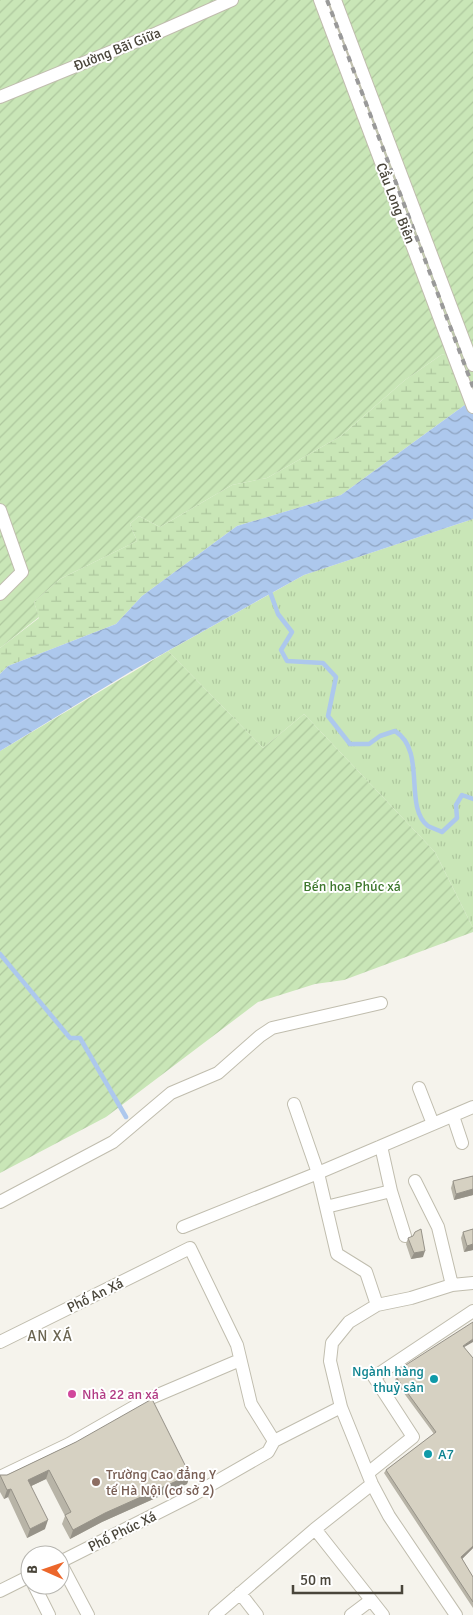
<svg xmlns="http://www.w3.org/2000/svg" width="473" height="1615" font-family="Signika,sans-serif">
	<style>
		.grass { fill: url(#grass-tufts) }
		.wetland { fill: url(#wetland-marsh) }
		.garden { fill: url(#garden-furrows) }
		.water { fill: url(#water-waves) }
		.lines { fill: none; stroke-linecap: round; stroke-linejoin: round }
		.stream { stroke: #adc8ed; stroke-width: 4.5 }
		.minor-casing { stroke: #c0bdae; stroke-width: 14 }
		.minor { stroke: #fff; stroke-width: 12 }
		.rail { stroke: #999; stroke-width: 4; stroke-dasharray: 6 6; stroke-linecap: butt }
		.wall { fill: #b8b4a7 }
		.shaded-wall { fill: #969288 }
		.building { fill: #d6d1c2; stroke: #969288 }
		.culture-dot { fill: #0f9aa8; stroke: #fff; stroke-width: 2 }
		.hotel-dot { fill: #d1479c; stroke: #fff; stroke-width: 2 }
		.education-dot { fill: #8d6e63; stroke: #fff; stroke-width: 2 }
		.labels { text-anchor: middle; stroke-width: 4; stroke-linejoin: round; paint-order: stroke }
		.street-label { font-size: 14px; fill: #49453a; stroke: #fff }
		.park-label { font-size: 14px; fill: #3f782f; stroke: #fff }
		.culture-label { font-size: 14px; fill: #0d838f; stroke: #fff; text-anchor: end }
		.hotel-label { font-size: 14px; fill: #b23c85; stroke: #fff; text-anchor: start }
		.education-label { font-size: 14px; fill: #785e54; stroke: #fff; text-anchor: start }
		.neighbourhood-label { font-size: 15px; letter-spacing: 1px; fill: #6b6551; stroke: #fff }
	</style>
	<defs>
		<pattern id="grass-tufts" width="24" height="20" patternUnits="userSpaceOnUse" patternTransform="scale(1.25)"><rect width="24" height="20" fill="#c9e6b7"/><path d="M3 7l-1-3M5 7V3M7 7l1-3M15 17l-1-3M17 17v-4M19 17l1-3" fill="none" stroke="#aec79e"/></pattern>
		<pattern id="wetland-marsh" width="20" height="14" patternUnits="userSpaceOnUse" patternTransform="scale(1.25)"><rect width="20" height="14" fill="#c9e6b7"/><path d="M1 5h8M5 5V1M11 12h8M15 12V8" fill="none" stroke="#aec79e"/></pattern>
		<pattern id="garden-furrows" width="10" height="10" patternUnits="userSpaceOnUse" patternTransform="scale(1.25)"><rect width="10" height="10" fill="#c9e6b7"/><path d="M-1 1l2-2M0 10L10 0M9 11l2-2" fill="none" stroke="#aec79e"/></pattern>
		<pattern id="water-waves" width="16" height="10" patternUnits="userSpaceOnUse" patternTransform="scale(1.25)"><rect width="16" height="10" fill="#adc8ed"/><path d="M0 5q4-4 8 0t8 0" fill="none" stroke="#8fa4c1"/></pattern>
	</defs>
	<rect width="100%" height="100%" fill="#f5f3ec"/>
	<path class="grass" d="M473 519V928L435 852 304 714 263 748 168 651 304 575Z"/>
	<path class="wetland" d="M473 347V399L341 495 237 526 142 596 116 624 8 666 0 674V648L39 618 34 602 60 579 137 541 130 524 139 516 160 527 232 485 267 478 341 436 405 380 441 355Z"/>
	<path class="garden" d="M0 0H473V347L441 355 405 380 341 436 267 478 232 485 160 527 139 516 130 524 137 541 60 579 34 602 39 617 0 648Z
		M168 651 263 748 304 714 435 852 473 928V932L344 980 315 984 258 1002 106 1117 0 1173V751Z"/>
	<path class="water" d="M473 399V519L304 575 130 672 0 751V674L8 666 116 624 142 596 237 526 341 495Z"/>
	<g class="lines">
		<path class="stream" d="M269 589 278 614 292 632 281 650 287 661 323 663 336 677 328 716 350 744H369L380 736 395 731C427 751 403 807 428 826 432 828 438 830 442 832L457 818 456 805 462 795 473 799
			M0 954 70 1038H80L126 1117"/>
		<defs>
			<path id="minor" d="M320 0 473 407
				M335 0 473 365
				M0 97 157 33 232 0
				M0 510 22 572 0 594
				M419 1088 433 1124
				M294 1104 318 1173 337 1254 366 1272 377 1305
				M453 1116 462 1143
				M381 1146 391 1191 405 1236
				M415 1181 438 1227 452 1285
				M0 1202 113 1142 171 1093 218 1073 260 1036 272 1028 381 1003
				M326 1207 391 1191
				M183 1227 318 1173 473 1107
				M0 1342 190 1248 237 1345 251 1404 274 1441
				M341 1407 330 1361 332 1343 349 1322 377 1305 411 1298 452 1285 473 1283
				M368 1473 413 1437 374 1377 473 1311
				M0 1477 69 1444 146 1400 240 1360
				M315 1529 383 1615
				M60 1562 193 1495 268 1452 274 1441 341 1407 372 1484 389 1516 456 1615
				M60 1562 88 1615
				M34 1585 49 1615
				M0 1591 30 1576
				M240 1593 257 1615
				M215 1615 315 1529 372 1484
				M351 1615 371 1600"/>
		</defs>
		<use href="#minor" class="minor-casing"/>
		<use href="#minor" class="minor"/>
		<path class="rail" d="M327 0 473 387"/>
	</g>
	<path class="wall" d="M473 1176V1195L454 1200 451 1188 453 1181Z
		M473 1229V1250L464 1252 461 1238 463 1232Z
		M408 1238 423 1257 411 1259 406 1244Z
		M464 1348 473 1358V1548L462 1559 473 1577V1608L384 1473 386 1470 434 1434 395 1381 398 1370Z
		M76 1442 190 1475 187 1484 102 1522 70 1539 62 1524 65 1516 46 1479 31 1486 45 1529 27 1538 8 1497 4 1499 0 1492V1475H7Z"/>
	<path class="shaded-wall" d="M473 1189V1195L454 1200 456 1194Z
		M473 1244V1250L464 1252 467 1246Z
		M425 1251 423 1257 411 1259 414 1253Z
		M473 1339V1342L461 1349 463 1346Z
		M49 1470 46 1479 25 1489 28 1480Z
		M190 1475 187 1484 102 1522 70 1539 73 1530 105 1513Z
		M11 1489 8 1497 4 1499 7 1490Z
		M48 1520 45 1529 27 1538 30 1529Z
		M473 1546V1548L460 1561 461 1557Z"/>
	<path class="building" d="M473 1176V1189L456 1194 453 1181Z
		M421 1229 425 1251 414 1253 408 1238 413 1236 415 1232Z
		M473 1229V1244L467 1246 463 1232Z
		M473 1322V1339L463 1346 473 1358V1546L461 1557 473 1577V1602L386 1470 436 1432 396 1377 398 1370Z
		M152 1399 190 1475 105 1513 73 1530 65 1515 71 1512 49 1470 28 1480 48 1520 30 1529 11 1489 7 1490 0 1475H7L76 1442Z"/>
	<g class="culture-dot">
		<circle cx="434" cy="1379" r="5"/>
		<circle cx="428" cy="1454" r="5"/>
	</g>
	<circle class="hotel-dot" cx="72" cy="1394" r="5"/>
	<circle class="education-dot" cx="96" cy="1482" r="5"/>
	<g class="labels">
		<g class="street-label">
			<text transform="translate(117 49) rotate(-22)" y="5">Đường Bãi Giữa</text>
			<text transform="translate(396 203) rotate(69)" y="5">Cầu Long Biên</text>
			<text transform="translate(95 1295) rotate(-26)" y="5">Phố An Xá</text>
			<text transform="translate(122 1531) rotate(-26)" y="5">Phố Phúc Xá</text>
		</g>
		<g class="park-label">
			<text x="352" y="891">Bến hoa Phúc xá</text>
		</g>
		<g class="culture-label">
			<text x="424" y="1376">Ngành hàng<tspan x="424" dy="16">thuỷ sản</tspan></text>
			<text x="438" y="1459" text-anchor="start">A7</text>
		</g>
		<g class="hotel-label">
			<text x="82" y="1399">Nhà 22 an xá</text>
		</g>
		<g class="education-label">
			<text x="106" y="1479">Trường Cao đẳng Y<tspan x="106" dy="16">tế Hà Nội (cơ sở 2)</tspan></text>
		</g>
		<g class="neighbourhood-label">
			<text x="50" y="1341">AN XÁ</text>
		</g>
	</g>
	<g transform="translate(45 1570) rotate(272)"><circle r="24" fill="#ffffff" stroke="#b6b5b0"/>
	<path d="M0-4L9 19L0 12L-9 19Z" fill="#ec672b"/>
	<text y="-8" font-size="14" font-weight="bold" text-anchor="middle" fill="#49453a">B</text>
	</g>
	<path d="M293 1585v8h109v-8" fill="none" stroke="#49453a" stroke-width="2.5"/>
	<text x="300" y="1585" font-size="15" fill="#49453a" stroke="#ffffff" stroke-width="4" paint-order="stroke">50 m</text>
</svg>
